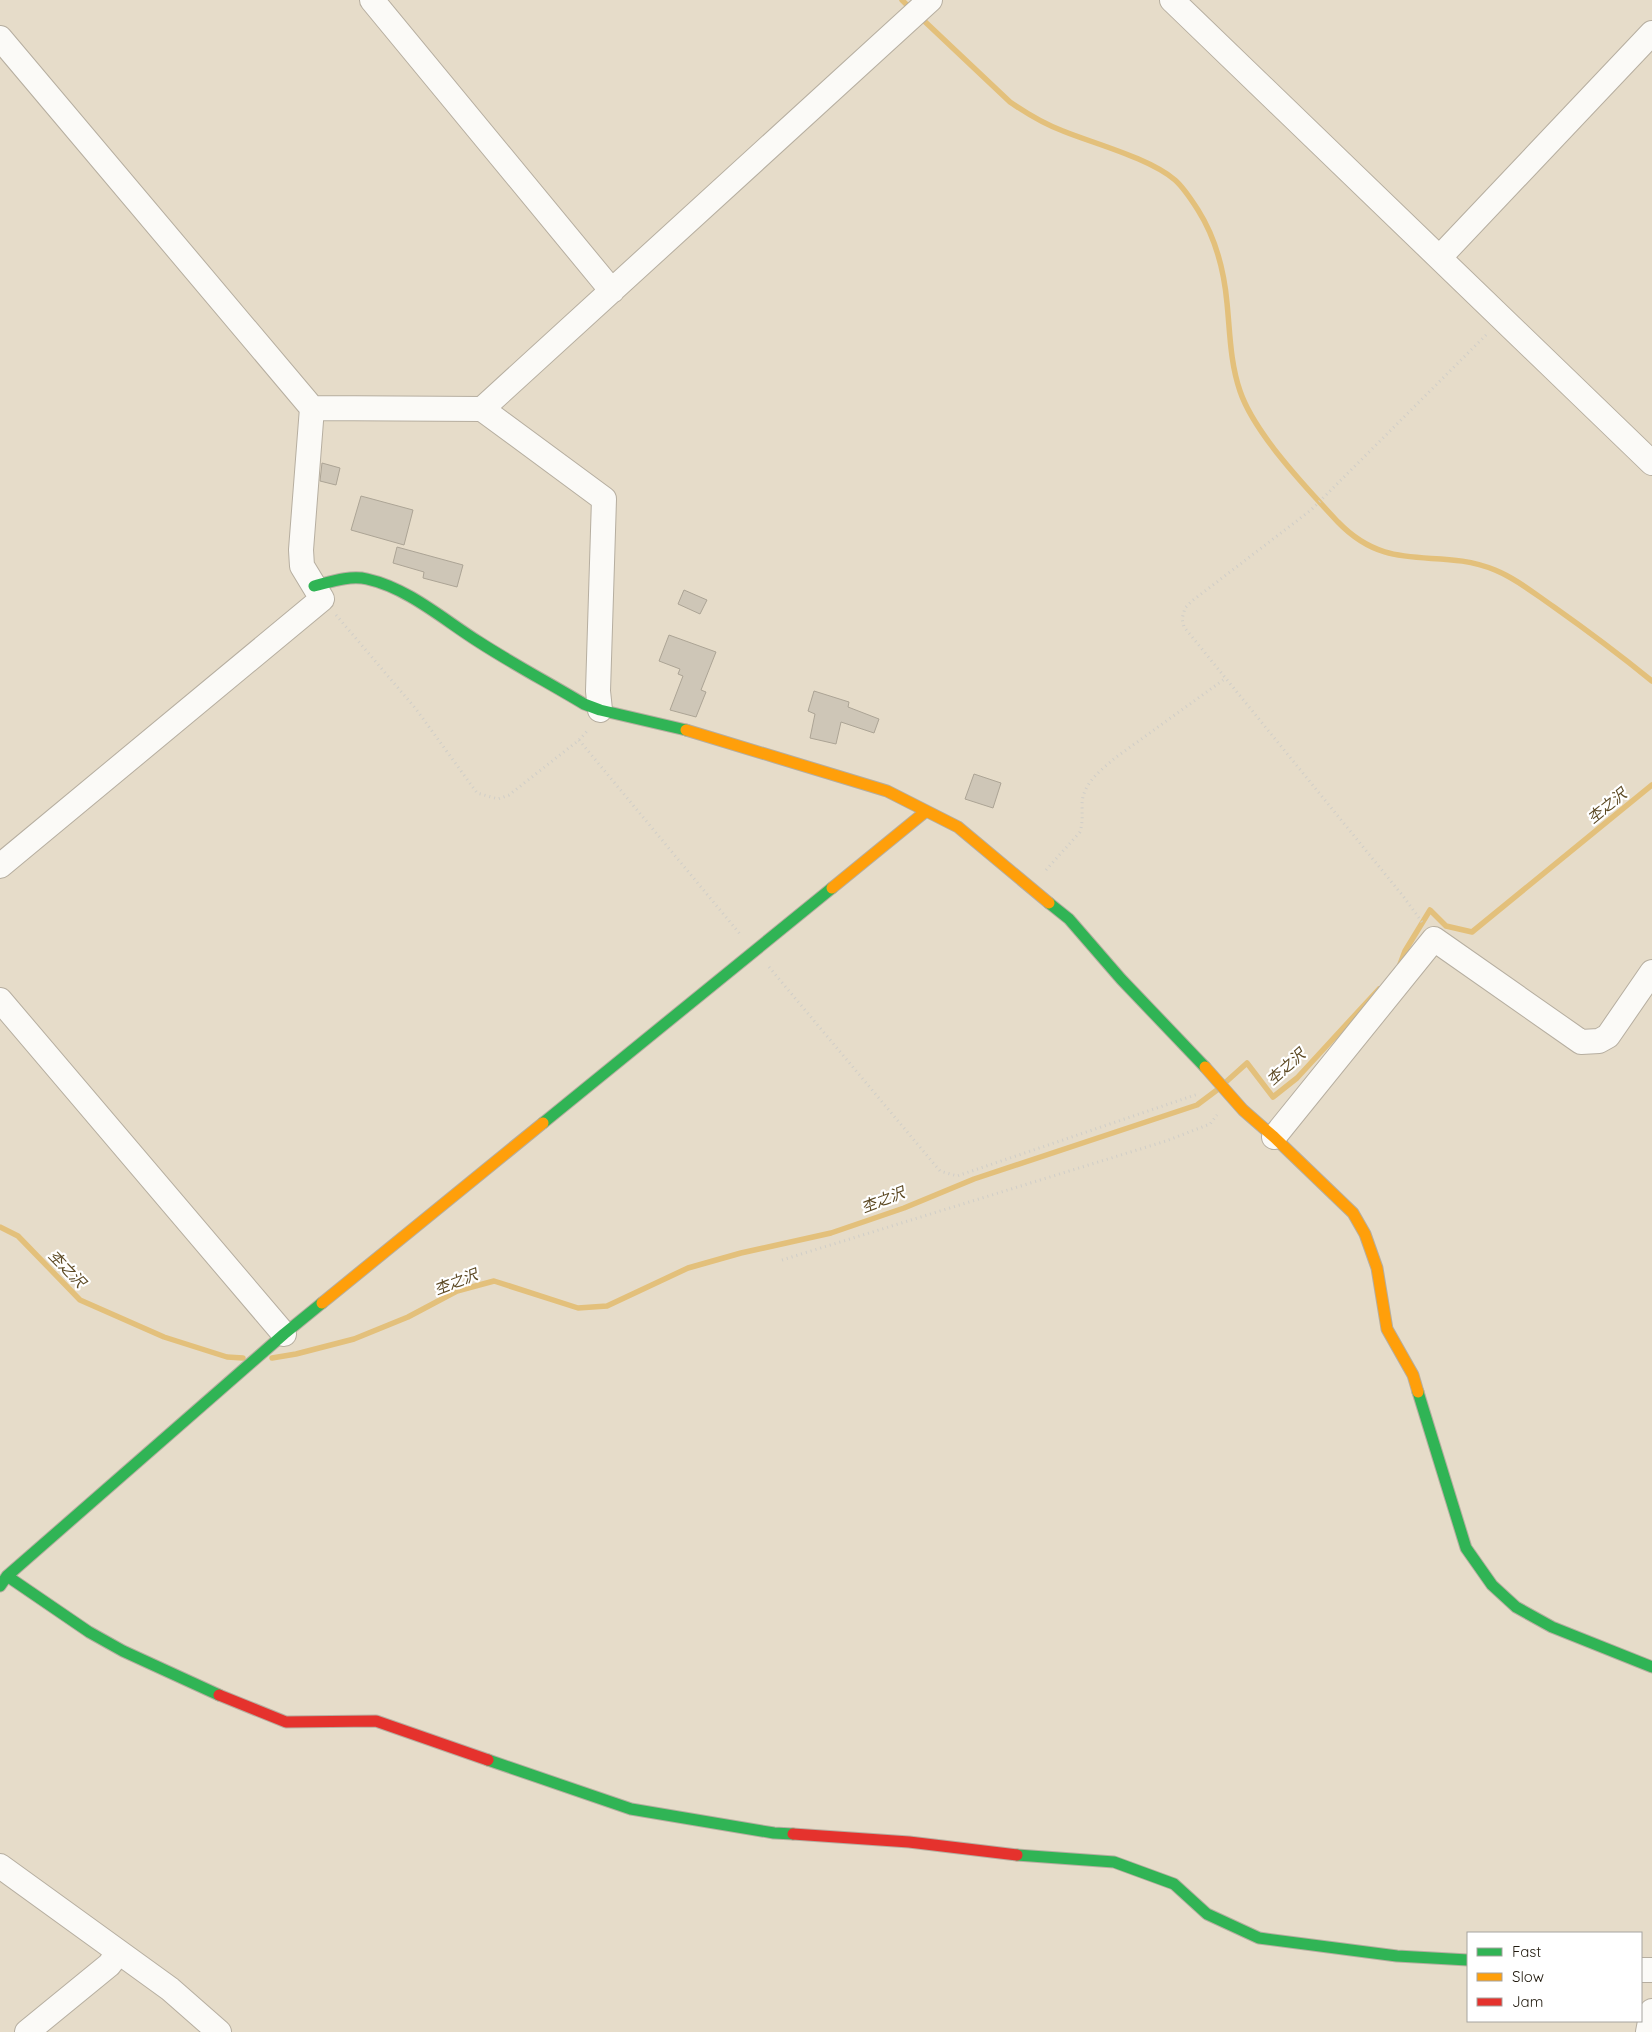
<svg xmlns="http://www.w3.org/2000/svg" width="1652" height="2032" font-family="Quicksand,'Noto Sans JP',sans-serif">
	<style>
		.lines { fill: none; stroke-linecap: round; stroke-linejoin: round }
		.stream { stroke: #e3c07b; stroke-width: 5.5 }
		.building { fill: #cec6b7; stroke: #aca495 }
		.street-casing { stroke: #b6aea0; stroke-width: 26 }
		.fast-casing { stroke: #b6aea0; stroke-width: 13 }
		.slow-casing { stroke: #b6aea0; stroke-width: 13 }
		.jam-casing { stroke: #b6aea0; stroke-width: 13 }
		.path { stroke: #d0cec8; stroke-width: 3; stroke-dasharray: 1 4; stroke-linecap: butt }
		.street { stroke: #fbfaf7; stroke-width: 24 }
		.fast { stroke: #30b455; stroke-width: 11 }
		.slow { stroke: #ff9f0a; stroke-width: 11 }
		.jam { stroke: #e5322d; stroke-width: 11 }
		.labels { text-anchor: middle; stroke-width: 4.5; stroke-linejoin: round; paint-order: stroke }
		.water-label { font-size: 15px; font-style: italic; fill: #5b4822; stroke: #fff }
	</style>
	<rect width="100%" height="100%" fill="#e6dcc9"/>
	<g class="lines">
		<path class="stream" d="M902 0 911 9
			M920 17 1010 102C1026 113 1044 124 1063 131 1095 144 1149 158 1175 180 1184 188 1191 199 1198 210 1215 237 1224 270 1227 303 1230 332 1230 362 1240 391 1254 433 1307 489 1338 522 1390 576 1437 546 1495 570 1517 579 1535 594 1554 607 1588 631 1620 655 1652 681
			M1399 967 1405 951 1430 910 1446 926 1472 932 1652 785
			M1227 1081 1247 1063 1273 1097 1297 1078 1379 989
			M0 1227 18 1236 80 1300 164 1337 227 1357 243 1358
			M272 1358 296 1354 354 1339 408 1317 457 1291 494 1281 578 1308 607 1306 688 1268 741 1253 831 1233 904 1208 974 1179 1197 1105 1217 1090"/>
	</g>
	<path class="building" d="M322 463 340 468 336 485 320 481Z
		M361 496 413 510 404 545 351 530Z
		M397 547 463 565 457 587 423 578 424 572 393 563Z
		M684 590 707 600 700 614 678 604Z
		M669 635 716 652 701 690 706 692 696 717 670 710 683 676 678 674 680 669 659 661Z
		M814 691 849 702 848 707 879 719 874 733 841 722 836 744 810 738 815 714 808 711Z
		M974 774 1001 783 993 808 965 799Z"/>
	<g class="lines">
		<defs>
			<path id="street" d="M372 0 612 291
				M1172 0 1652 463
				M0 38 312 408 301 550 302 566 322 599 0 866
				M1440 257 1652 33
				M312 408 482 409 604 499 598 691 600 710
				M482 409 930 0
				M0 1000 284 1334
				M1274 1137 1434 939 1581 1042 1599 1041 1608 1036 1652 972
				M0 1866 170 1989 219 2032
				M1641 1970H1652
				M27 2032 109 1965 119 1952
				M1648 2032 1652 2011"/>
			<path id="fast" d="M314 586C330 582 350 575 367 579 408 588 444 620 479 642 513 664 549 683 584 704L600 710 686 730
				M1049 903 1069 919 1121 979 1205 1067
				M543 1123 832 888
				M1418 1392 1466 1548 1492 1585 1516 1607 1552 1627 1652 1667
				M7 1576 89 1632 123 1651 219 1695
				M0 1586 7 1576 284 1334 322 1303
				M488 1760 631 1809 774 1833 793 1834
				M1017 1855 1114 1862 1174 1884 1207 1914 1259 1938 1397 1956 1468 1960"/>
			<path id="slow" d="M686 730 887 791 958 827 1049 903
				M832 888 925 812
				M1205 1067 1243 1110 1274 1137 1353 1213 1365 1234 1377 1268 1387 1329 1413 1375 1418 1392
				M322 1303 543 1123"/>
			<path id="jam" d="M219 1695 286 1722 376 1721 488 1760
				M793 1834 909 1842 1017 1855"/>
		</defs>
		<use href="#street" class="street-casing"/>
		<use href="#fast" class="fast-casing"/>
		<use href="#slow" class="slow-casing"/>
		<use href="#jam" class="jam-casing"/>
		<path class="path" d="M336 615 416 709 477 793 498 799 509 795 579 740 588 730
			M579 740 740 934
			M1046 870 1080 832C1083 822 1082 815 1082 805 1082 784 1101 770 1115 758L1226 678
			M1422 922 1403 896 1184 627 1182 619 1185 608 1192 601 1311 510 1488 333
			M769 967 940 1171 957 1176 1198 1094
			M782 1260 1166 1141 1210 1124 1217 1115"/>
		<use href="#street" class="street"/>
		<use href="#fast" class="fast"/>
		<use href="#slow" class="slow"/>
		<use href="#jam" class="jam"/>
	</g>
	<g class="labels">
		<g class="water-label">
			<text transform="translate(1607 806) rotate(-39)" y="5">杢之沢</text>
			<text transform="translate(1286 1067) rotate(-42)" y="5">杢之沢</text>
			<text transform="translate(883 1200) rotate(-21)" y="5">杢之沢</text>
			<text transform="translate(67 1269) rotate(46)" y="5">杢之沢</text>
			<text transform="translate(456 1282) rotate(-21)" y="5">杢之沢</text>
		</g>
	</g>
	<rect x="1467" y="1932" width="175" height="90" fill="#ffffff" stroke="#a6a39f"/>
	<rect x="1477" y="1948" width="25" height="8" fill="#30b455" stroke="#a6a39f"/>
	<text x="1512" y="1957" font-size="15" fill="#211a0e">Fast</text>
	<rect x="1477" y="1973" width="25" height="8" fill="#ff9f0a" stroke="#a6a39f"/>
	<text x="1512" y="1982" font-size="15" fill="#211a0e">Slow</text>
	<rect x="1477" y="1998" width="25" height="8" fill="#e5322d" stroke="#a6a39f"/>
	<text x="1512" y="2007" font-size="15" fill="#211a0e">Jam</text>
</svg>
